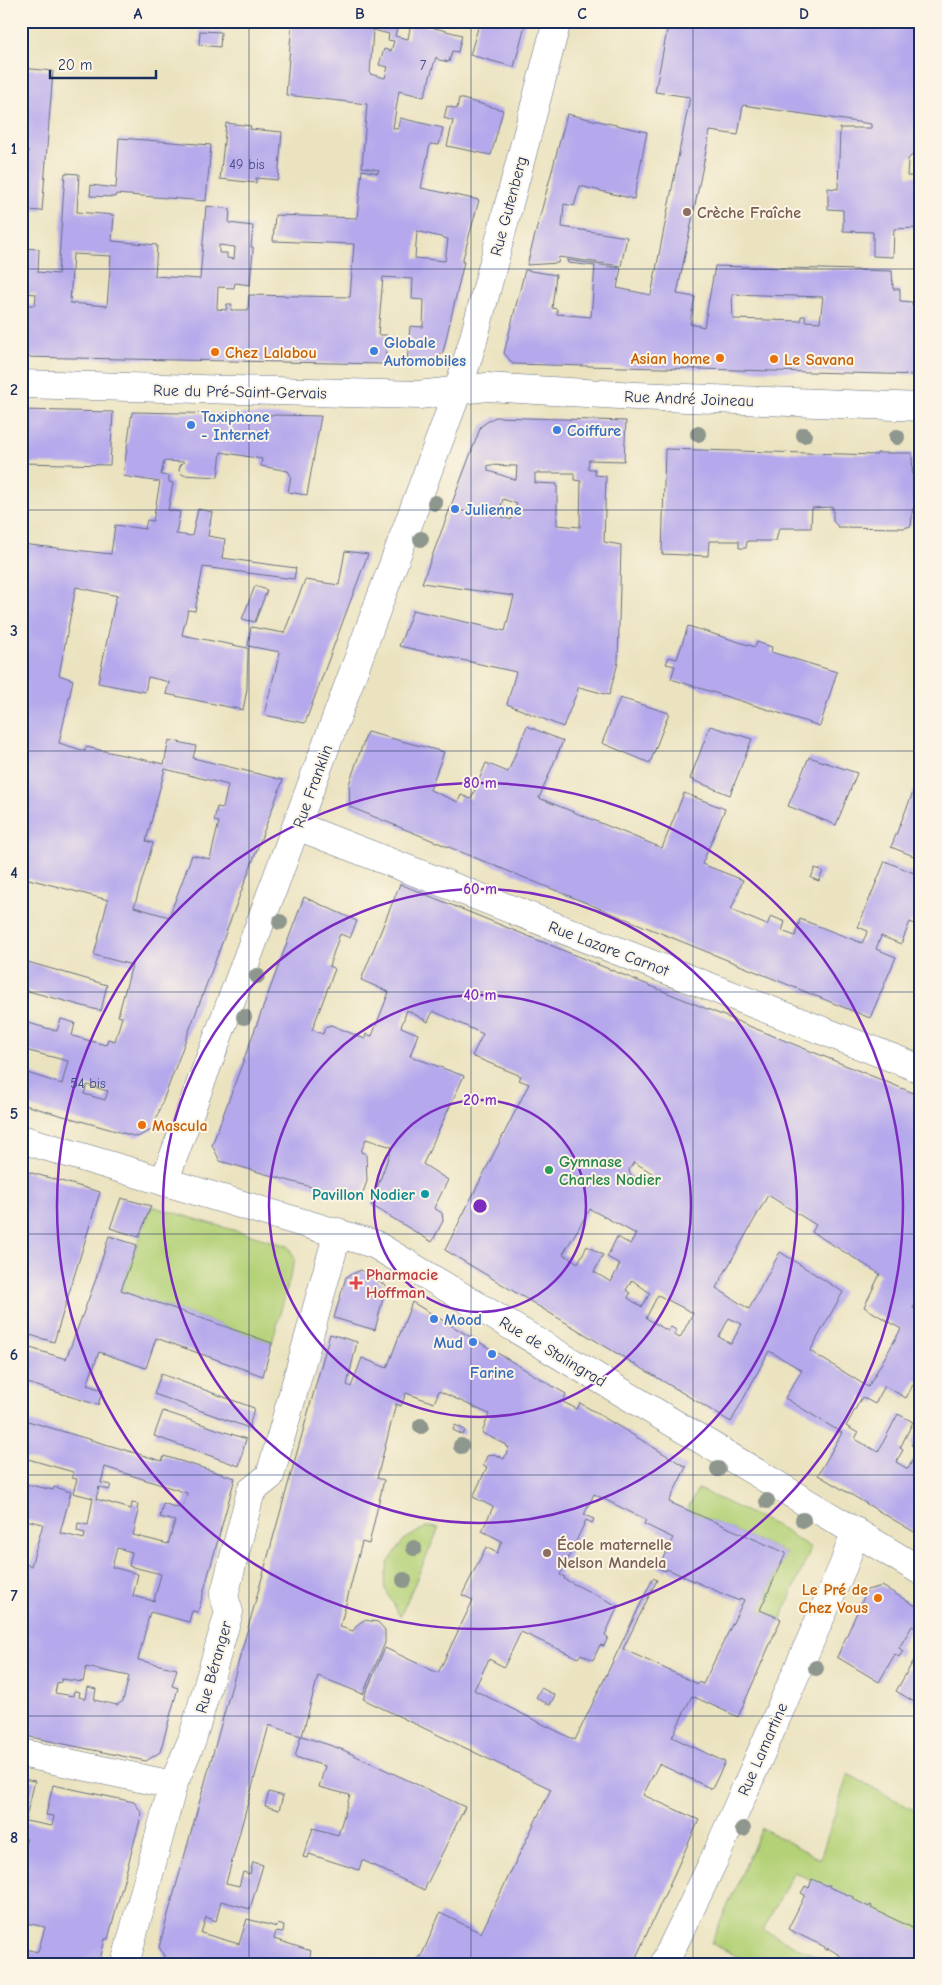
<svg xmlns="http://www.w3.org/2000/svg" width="942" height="1985" font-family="'Comic Neue',sans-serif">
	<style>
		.green { fill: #b4d177; stroke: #68806a }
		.building { fill: #b5a8ec; fill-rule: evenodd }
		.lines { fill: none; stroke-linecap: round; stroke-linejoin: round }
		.street-casing { stroke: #646e80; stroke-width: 29 }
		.secondary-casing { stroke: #646e80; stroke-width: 29 }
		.street { stroke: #fff; stroke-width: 28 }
		.secondary { stroke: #fff; stroke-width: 28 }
		.tree { fill: #8e978d }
		.grid { fill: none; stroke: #1b2f5e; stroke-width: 1; stroke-opacity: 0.55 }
		.ring { fill: none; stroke: #7b2cbf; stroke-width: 2.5 }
		.education-dot { fill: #8d6e63; stroke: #fcf5e5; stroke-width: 2 }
		.shop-dot { fill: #3f7fe0; stroke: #fcf5e5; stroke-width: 2 }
		.food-dot { fill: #e8710a; stroke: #fcf5e5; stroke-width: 2 }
		.leisure-dot { fill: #2e9e5b; stroke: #fcf5e5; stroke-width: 2 }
		.culture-dot { fill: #0f9aa8; stroke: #fcf5e5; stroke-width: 2 }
		.health-dot { fill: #e0444e; stroke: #fcf5e5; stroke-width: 2 }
		.labels { text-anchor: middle; stroke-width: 4; stroke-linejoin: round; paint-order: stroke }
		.number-label { font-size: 14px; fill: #424d82 }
		.street-label { font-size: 16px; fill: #1b2f5e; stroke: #fcf5e5 }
		.education-label { font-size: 16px; font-weight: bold; fill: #785e54; stroke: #fcf5e5; text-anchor: start }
		.shop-label { font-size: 16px; font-weight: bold; fill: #366cbe; stroke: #fcf5e5; text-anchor: start }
		.food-label { font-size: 16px; font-weight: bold; fill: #c56008; stroke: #fcf5e5; text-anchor: start }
		.leisure-label { font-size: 16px; font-weight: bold; fill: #27864d; stroke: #fcf5e5; text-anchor: start }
		.culture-label { font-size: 16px; font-weight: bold; fill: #0d838f; stroke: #fcf5e5; text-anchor: end }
		.health-label { font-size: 16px; font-weight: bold; fill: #be3a42; stroke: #fcf5e5; text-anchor: start }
		.centre { fill: #7b2cbf; stroke: #fcf5e5; stroke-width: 2.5 }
		.ring-label { font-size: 15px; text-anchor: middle; font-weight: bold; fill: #7b2cbf; stroke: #fcf5e5; stroke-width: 4; stroke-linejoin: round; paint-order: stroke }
		.neatline { fill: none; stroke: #1b2f5e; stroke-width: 2 }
		.grid-label { font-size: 16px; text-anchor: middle; font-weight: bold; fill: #1b2f5e }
	</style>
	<rect width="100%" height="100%" fill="#fcf5e5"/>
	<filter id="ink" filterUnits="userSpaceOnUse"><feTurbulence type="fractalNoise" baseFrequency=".02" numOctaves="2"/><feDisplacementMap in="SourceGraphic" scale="10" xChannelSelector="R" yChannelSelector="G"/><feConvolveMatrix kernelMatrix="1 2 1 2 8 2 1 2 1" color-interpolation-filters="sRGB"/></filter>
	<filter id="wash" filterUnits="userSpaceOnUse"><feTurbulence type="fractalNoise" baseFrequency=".0096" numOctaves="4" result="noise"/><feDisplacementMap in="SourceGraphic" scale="20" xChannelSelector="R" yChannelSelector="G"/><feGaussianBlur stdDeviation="1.12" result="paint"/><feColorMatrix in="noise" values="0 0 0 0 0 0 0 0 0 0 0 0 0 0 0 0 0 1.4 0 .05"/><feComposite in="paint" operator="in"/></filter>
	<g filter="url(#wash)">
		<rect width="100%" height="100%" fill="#ebe3c0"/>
		<path class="green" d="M151 1206 288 1246 295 1259 272 1343 121 1290Z
			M698 1489 777 1526 811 1548 781 1619 760 1610 786 1553 687 1510Z
			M426 1527 439 1528 400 1617 384 1586 388 1563 404 1540Z
			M848 1774 921 1814V1933L794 1872 763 1930 832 1964H752L711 1943 762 1828 820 1859Z"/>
		<g id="blocks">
			<path class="building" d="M292 21H408L406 26 398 24 395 36 408 39 411 22 462 35 458 52 452 51 449 62 439 60 436 57 424 97 399 91 393 128 398 129 400 118 443 128 439 145 430 144 421 188 479 200 462 262H464L443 352 426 365 407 364 410 326 423 327 424 300 412 299 413 279 383 277 378 335H387L385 364 21 357V248L39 249 38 272 58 274 65 173 79 174 77 212 114 215 112 241 157 245 155 276 200 279 206 206 230 209 229 223 253 226 251 247H253V250L250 285 235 283 234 288 218 287 217 309 226 310 227 304H232L231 310H248L249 295 350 297 354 244 273 241 275 215 357 218 362 170 378 173 379 170 362 167 367 104 286 95ZM373 30 389 34 388 40 394 41 391 51 384 49 379 65 388 67 385 78 370 74ZM417 231 448 239 445 261 415 258ZM219 245 235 247 234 259 227 258V253H219ZM73 254 111 256 107 306 70 303ZM26 293 36 294 35 305H25Z
				M480 21H526L514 67 470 55Z
				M669 21H921V147L908 159 907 176H921V199H917L916 228 894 229 893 257 873 256V232L843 231V210L828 209V188L838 189 840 128H871V124L743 105 738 135 710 131 677 294 695 297 690 324 704 327 715 266 892 271 893 289H900V301L912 302V306H921V375L513 364 504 353 525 270 556 275 552 308 557 309V314L591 317 595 266 568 263 567 260 621 268 617 288 651 295 690 97 655 92ZM732 294 823 297 820 322 805 321V316H801V321L733 319Z
				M200 31 221 32 220 47 199 45Z
				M21 68 53 71 42 211 24 210 28 151H21Z
				M459 98 503 110 491 155 447 146 453 121 444 118 447 106 457 109Z
				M567 114 647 132 634 199 580 186 574 206 564 204 562 227 627 237 621 266 559 257 558 263 527 265Z
				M226 123 251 126 250 129 282 132 278 180 256 178V183L220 179Z
				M119 138 211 145 206 201 116 194 115 197 90 196 91 185 116 188Z
				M21 410 113 412 110 465 21 463Z
				M132 412 321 416 307 495 288 492 291 476 288 471 261 466 262 459 221 452 218 477 183 475 179 471 180 466 184 462 164 461 161 475 169 476V482L173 483 168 510 180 512 176 534 192 536 198 509 212 512 208 536 225 539 222 558 296 568 294 579 203 567 195 611 188 610 182 635 248 648 247 689 243 710 166 694 169 682 148 677 145 692 98 683 116 597 118 596 76 587 59 675 73 680 59 743 85 751 86 747 164 764 169 740 196 746 193 758 283 780 152 1130 137 1137 21 1104V1071L62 1084 68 1061 21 1049V1021L57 1031 61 1019 75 1023 72 1036 106 1045 108 1039 115 1041 122 1017 118 1016 132 965 94 955 108 900 21 877V544L111 554 115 525 145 529 147 520 153 521 160 482 123 476ZM165 769 228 785 223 808 217 807 214 821 219 822 210 859 192 855 169 917 134 907 153 843 146 841ZM87 1085 108 1091 105 1100 84 1094Z
				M495 417 626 421 624 461 589 460 588 469H595V475L606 476 604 542 621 545 618 663 609 695 579 687 563 727 507 704 516 672 399 646 413 610 505 631 514 596 422 583 481 426ZM488 465 517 466 516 480 492 472 488 471ZM535 473H574V480L581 481 580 527 557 525V484L535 483ZM503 499 517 504 511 520 499 515 501 512 505 514 507 508 501 506Z
				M665 449 877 455V453H912L913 496H919L920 508H913L911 526 904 528 838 527 833 521V507L812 508 811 528H779L776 541H747L746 548H739V541H709L708 556 662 554Z
				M345 551 368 554 305 723 264 715 280 652 248 646 251 627 284 633 305 580 339 585Z
				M255 586 267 590 255 622 242 619Z
				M688 626 755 647 757 642 772 647 771 652 837 672 820 726 671 679 675 666 666 664 669 657 677 659Z
				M620 698 669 713 650 763 602 743Z
				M527 726 563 741 539 798 662 848 684 793 725 809 702 864 743 880 731 910 767 925 771 916 785 922 782 931 795 936 800 919 862 943 868 931 858 927 885 861 921 876V896L918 903 921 904V910L915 924 910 922 901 944 881 936 876 949 896 957 870 1018 350 807 349 784 367 732 444 752 430 790 458 802 461 795 471 799 486 763 508 772Z
				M710 726 752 739 730 795 690 779Z
				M809 757 857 773 836 825 788 806Z
				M914 790 921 792V859L891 847Z
				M815 868 823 871 819 881 811 878Z
				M400 884 921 1096V1294L913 1308 921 1313V1382L916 1379 906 1398 885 1386 875 1404 862 1397 846 1426 858 1433 855 1439 878 1452 898 1414 913 1422 900 1448 903 1450 896 1462 908 1469 918 1449 911 1445 921 1425V1461L913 1476 921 1480V1536L818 1475 842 1433 785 1398 802 1370 769 1351 731 1422 445 1250 529 1084 519 1080 521 1076 472 1056 483 1034 433 1011 428 1022 407 1010 401 1027 418 1034 410 1056 464 1076 423 1164 448 1180 434 1208 442 1213 443 1221 432 1242 371 1205 392 1147 366 1139 361 1152 366 1154 367 1181 360 1201 220 1161 212 1145 304 897 357 921 350 938 340 934 329 966 335 969 312 1030 323 1034 325 1027 331 1025 365 1039 366 1034 372 1036 389 992 361 980ZM634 1162 652 1173 647 1181 642 1182 630 1174 629 1170ZM768 1195 816 1225 812 1232 880 1274 864 1307 901 1329 868 1387 810 1351 843 1292 780 1252 749 1309 716 1288ZM590 1209 636 1234 630 1244 617 1237 607 1257 620 1264 611 1282 594 1272 603 1255 587 1246 578 1263 563 1254ZM632 1280 650 1293 642 1307 628 1298 630 1293 626 1290ZM658 1295 693 1313 680 1338 674 1335 676 1330 671 1327 668 1331 646 1318ZM729 1318 742 1324 731 1344 719 1337Z
				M21 960 107 985 101 1011 21 989Z
				M21 1170 100 1192 54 1342 30 1335 27 1347 66 1359 96 1279 109 1236 137 1245 121 1290 272 1343 263 1376 156 1338 146 1368 99 1352 87 1385 103 1390 98 1405 21 1381 27 1358 21 1356Z
				M121 1198 151 1206 139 1237 110 1228Z
				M361 1270 386 1286 375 1330 334 1318 346 1277Z
				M412 1302 566 1394 563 1402 577 1409 580 1403 686 1467 669 1502 786 1553 760 1610 781 1619 738 1717 692 1696 672 1737 725 1762 712 1789 659 1764 643 1795 699 1820 633 1964H415L419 1956 421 1957 440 1913 481 1933 551 1789 363 1699 385 1648 438 1673 473 1600 462 1595 486 1547 497 1553 502 1541 482 1531 493 1507 473 1497 487 1467 483 1466 487 1456 494 1454 504 1459 509 1447H506L507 1445 482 1433 489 1414 439 1391 434 1403 406 1393 401 1406 396 1404 377 1478 384 1480 369 1544 362 1542 340 1627 353 1631 358 1624 364 1620 378 1622 385 1630V1643L363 1694 318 1676 302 1736 341 1749 465 1807 424 1890 362 1860 359 1870 309 1854 307 1858 303 1857 313 1828 338 1835 350 1795 319 1787 325 1766 295 1757 301 1736 269 1725 226 1883 239 1886 243 1872 250 1874 253 1862 263 1865 250 1909 221 1901 216 1921 206 1917 201 1933 239 1944 247 1919 277 1927 278 1924 284 1926 283 1932 276 1931 274 1939 311 1951 309 1962 315 1964H174L167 1962 159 1947 330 1334 357 1342 347 1385 351 1387 362 1358 387 1368ZM594 1494 646 1520 644 1524 673 1538 658 1568 666 1571 667 1569 739 1601 740 1598 744 1600 703 1684 698 1682V1684L623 1649 657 1580 653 1578 575 1740 474 1690 489 1659 504 1667 521 1632 578 1658 581 1654 593 1660 600 1645 604 1646 608 1637 605 1635 618 1606 564 1579 565 1577 560 1575 586 1520 592 1523 594 1519 584 1515Z
				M161 1374 254 1408 249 1428 154 1394Z
				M163 1411 246 1439 239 1466 154 1436Z
				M21 1419 162 1461 164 1456 235 1478 198 1612 192 1611 189 1622 150 1612 138 1660 177 1669 172 1686 178 1688 160 1752 146 1761 21 1735V1705L25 1687 21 1686V1563L31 1566 43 1524 21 1519V1483L53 1490 54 1487 71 1492 60 1533 84 1539 85 1533 77 1531 78 1523 88 1525 93 1498 73 1493 77 1479 72 1478 73 1472 21 1457ZM105 1467 187 1493 184 1504 178 1508 163 1503 160 1517 175 1521 168 1544 133 1535 139 1511 137 1510 138 1504 132 1503 131 1509 96 1499 99 1487 109 1490 111 1485 101 1483ZM117 1548 132 1552 129 1566 161 1574 154 1601 133 1596 138 1574 112 1567ZM86 1667 129 1676 123 1701 117 1705 94 1700 96 1689 88 1687 86 1699 79 1697 80 1692 74 1691 73 1696 55 1693 57 1683 61 1682 62 1679 83 1682Z
				M455 1425 465 1430 463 1435 453 1430Z
				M882 1586 921 1609V1631L912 1626 899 1648 903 1651 899 1657 895 1654 879 1682 837 1657 867 1590Z
				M921 1648V1706L896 1691Z
				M541 1688 555 1695 550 1705 536 1698Z
				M22 1779 35 1781 25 1821 52 1826 54 1816 46 1815 53 1785 134 1802 142 1813 108 1939H105L99 1964H21L25 1949 38 1952 45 1927 21 1922V1857L27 1839 21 1838Z
				M269 1792 283 1796 279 1810 265 1806Z
				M812 1879 827 1886V1885H830L829 1887 853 1897V1899L869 1907 870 1905 872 1906 871 1908 921 1932V1964H860L844 1958 828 1948 827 1950 825 1949V1947L788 1929 805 1895 801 1893 805 1886 809 1888Z"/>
		</g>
	</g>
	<g filter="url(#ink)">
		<use href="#blocks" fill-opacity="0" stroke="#646e80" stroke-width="1"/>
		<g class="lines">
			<defs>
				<path id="street" d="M297 826 921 1069
					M21 1139 374 1244 921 1571
					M164 1182 458 390 473 341 557 21
					M21 1753 173 1785
					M125 1964 173 1785 192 1740 229 1612 224 1596 251 1491 270 1476 338 1232
					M664 1964 714 1860 844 1564 855 1531"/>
				<path id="secondary" d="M21 384 419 395 487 387 636 396 921 407"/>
			</defs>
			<use href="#street" class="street-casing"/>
			<use href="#secondary" class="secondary-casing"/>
			<use href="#street" class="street"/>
			<use href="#secondary" class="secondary"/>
		</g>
		<g class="tree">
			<circle cx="698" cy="434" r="8"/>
			<circle cx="804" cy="435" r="8"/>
			<circle cx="897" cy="437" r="8"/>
			<circle cx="435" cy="503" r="8"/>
			<circle cx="421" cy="539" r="8"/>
			<circle cx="280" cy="922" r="8"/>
			<circle cx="257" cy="976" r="8"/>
			<circle cx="244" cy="1017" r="8"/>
			<circle cx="421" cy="1426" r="8"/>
			<circle cx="461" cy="1446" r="8"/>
			<circle cx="718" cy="1469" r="8"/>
			<circle cx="767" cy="1501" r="8"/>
			<circle cx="803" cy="1520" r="8"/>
			<circle cx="414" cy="1548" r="8"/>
			<circle cx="404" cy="1580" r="8"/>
			<circle cx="816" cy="1668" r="8"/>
			<circle cx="743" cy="1829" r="8"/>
		</g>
	</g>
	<path class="grid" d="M249 21V1964M471 21V1964M693 21V1964M21 269H921M21 510H921M21 751H921M21 992H921M21 1234H921M21 1475H921M21 1716H921"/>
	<g class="ring">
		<circle cx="480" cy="1206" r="106"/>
		<circle cx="480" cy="1206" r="211"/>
		<circle cx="480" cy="1206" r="317"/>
		<circle cx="480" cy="1206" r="423"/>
	</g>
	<g class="education-dot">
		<circle cx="687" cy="212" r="5"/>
		<circle cx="547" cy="1553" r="5"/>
	</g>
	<g class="shop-dot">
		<circle cx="374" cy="351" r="5"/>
		<circle cx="191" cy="425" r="5"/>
		<circle cx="557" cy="430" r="5"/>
		<circle cx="455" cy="509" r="5"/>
		<circle cx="434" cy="1319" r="5"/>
		<circle cx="473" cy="1342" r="5"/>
		<circle cx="492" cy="1354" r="5"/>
	</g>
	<g class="food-dot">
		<circle cx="215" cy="352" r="5"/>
		<circle cx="720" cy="358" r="5"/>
		<circle cx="774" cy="359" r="5"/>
		<circle cx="142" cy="1125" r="5"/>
		<circle cx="878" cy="1598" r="5"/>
	</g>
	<circle class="leisure-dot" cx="549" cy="1170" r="5"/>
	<circle class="culture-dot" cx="425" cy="1194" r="5"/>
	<path class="health-dot" d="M353.5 1275.5h5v5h5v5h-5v5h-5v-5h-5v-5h5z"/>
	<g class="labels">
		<g class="number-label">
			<text x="423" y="70">7</text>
			<text x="247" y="169">49 bis</text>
			<text x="88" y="1088">54 bis</text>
		</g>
		<g class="street-label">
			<text transform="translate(508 206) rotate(-75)" y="6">Rue Gutenberg</text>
			<text transform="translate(240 391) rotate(1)" y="6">Rue du Pré-Saint-Gervais</text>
			<text transform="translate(689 398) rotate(2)" y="6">Rue André Joineau</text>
			<text transform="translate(312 786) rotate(-70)" y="6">Rue Franklin</text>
			<text transform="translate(609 948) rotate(21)" y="6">Rue Lazare Carnot</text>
			<text transform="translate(553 1351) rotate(31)" y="6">Rue de Stalingrad</text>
			<text transform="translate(213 1667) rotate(-74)" y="6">Rue Béranger</text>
			<text transform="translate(762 1749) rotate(-66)" y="6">Rue Lamartine</text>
		</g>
		<g class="education-label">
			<text x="697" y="218">Crèche Fraîche</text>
			<text x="557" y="1550">École maternelle<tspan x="557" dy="18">Nelson Mandela</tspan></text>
		</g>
		<g class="shop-label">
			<text x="384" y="348">Globale<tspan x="384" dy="18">Automobiles</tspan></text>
			<text x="201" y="422">Taxiphone<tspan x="201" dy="18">- Internet</tspan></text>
			<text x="567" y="436">Coiffure</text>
			<text x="465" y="515">Julienne</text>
			<text x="444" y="1325">Mood</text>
			<text x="463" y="1348" text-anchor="end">Mud</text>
			<text x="492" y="1378" text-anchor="middle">Farine</text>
		</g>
		<g class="food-label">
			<text x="225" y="358">Chez Lalabou</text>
			<text x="710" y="364" text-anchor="end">Asian home</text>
			<text x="784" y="365">Le Savana</text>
			<text x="152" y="1131">Mascula</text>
			<text x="868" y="1595" text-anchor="end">Le Pré de<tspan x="868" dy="18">Chez Vous</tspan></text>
		</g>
		<g class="leisure-label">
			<text x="559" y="1167">Gymnase<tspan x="559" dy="18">Charles Nodier</tspan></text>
		</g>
		<g class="culture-label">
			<text x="415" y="1200">Pavillon Nodier</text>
		</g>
		<g class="health-label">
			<text x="366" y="1280">Pharmacie<tspan x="366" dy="18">Hoffman</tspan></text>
		</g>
	</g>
	<circle cx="480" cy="1206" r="8" class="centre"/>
	<g class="ring-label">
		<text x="480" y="788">80 m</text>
		<text x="480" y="894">60 m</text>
		<text x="480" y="1000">40 m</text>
		<text x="480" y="1105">20 m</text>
	</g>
	<rect width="942" height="1985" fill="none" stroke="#fcf5e5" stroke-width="55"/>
	<path d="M50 70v8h106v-8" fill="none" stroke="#1b2f5e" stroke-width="2.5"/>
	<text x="58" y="70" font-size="15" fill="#1b2f5e" stroke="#fcf5e5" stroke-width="4" paint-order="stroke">20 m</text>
	<rect x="28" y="28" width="886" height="1930" class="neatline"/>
	<g class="grid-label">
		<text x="138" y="19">A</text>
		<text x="360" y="19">B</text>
		<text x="582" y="19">C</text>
		<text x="804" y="19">D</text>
		<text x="14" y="154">1</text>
		<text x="14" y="395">2</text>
		<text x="14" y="636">3</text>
		<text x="14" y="878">4</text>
		<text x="14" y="1119">5</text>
		<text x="14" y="1360">6</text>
		<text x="14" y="1601">7</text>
		<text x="14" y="1843">8</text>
	</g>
</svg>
